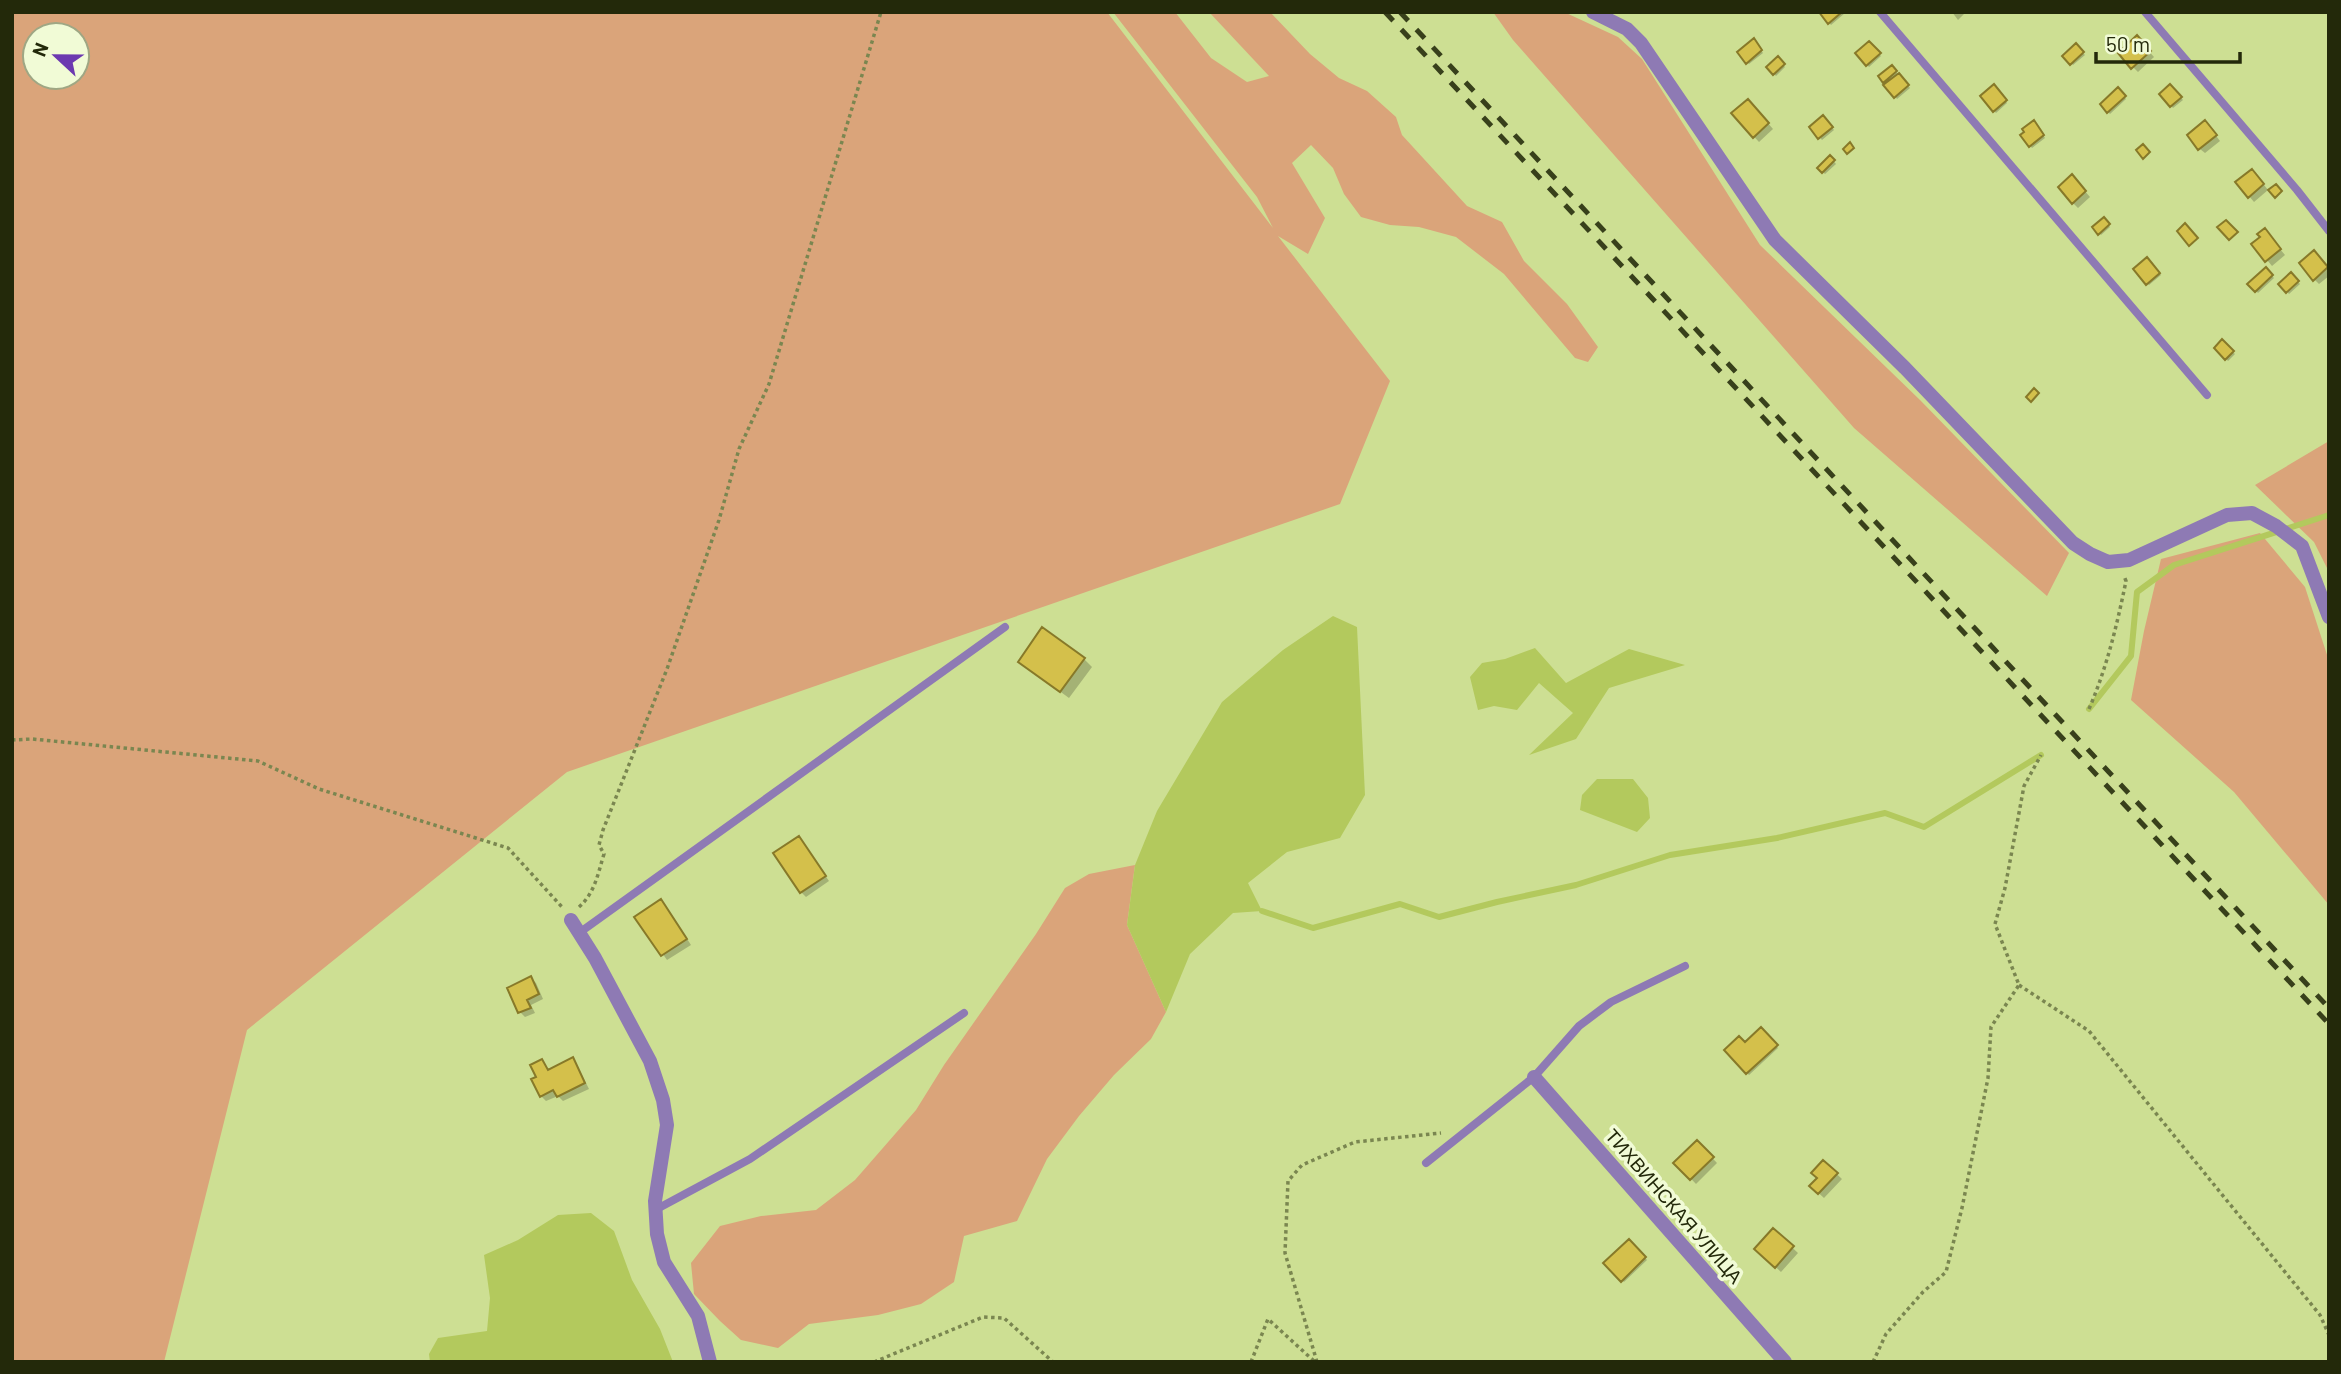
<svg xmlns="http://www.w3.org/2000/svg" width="2341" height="1374" font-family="Barlow,sans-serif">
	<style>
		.green { fill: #daa47a; fill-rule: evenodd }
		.water { fill: #b3c95d }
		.shadow { fill: #0003 }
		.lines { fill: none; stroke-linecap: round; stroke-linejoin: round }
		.stream { stroke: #b3c95d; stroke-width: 6 }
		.building { fill: #d4c04b; stroke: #877929; stroke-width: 2 }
		.path { stroke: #7a8650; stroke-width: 3.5; stroke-dasharray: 3.5 3.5; stroke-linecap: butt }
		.service { stroke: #8e7ab4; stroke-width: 8 }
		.minor { stroke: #8e7ab4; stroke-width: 14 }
		.rail { stroke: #38401b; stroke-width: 5; stroke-dasharray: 12 12; stroke-linecap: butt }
		.labels { text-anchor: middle; stroke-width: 7; stroke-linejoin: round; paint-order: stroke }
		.street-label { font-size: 19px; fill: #23290a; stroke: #f1fbd6 }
	</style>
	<rect width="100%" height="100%" fill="#cddf93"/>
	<path class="green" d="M12 12H1107L1273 228 1257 197 1113 12H1175L1211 58 1247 82 1269 76 1209 12H1270L1310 54 1339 78 1367 91 1396 117 1402 135 1467 206 1502 222 1524 261 1567 304 1598 347 1588 362 1575 358 1504 274 1456 237 1419 227 1390 225 1361 217 1344 194 1333 168 1311 145 1292 163 1325 218 1308 254 1278 236 1390 381 1340 504 567 772 247 1030 164 1362H12ZM35 35H77V77H35Z
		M1493 12H1564L1618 37 1642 59 1760 245 1920 400 2069 553 2047 596 1854 428 1513 40Z
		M2329 441V572L2314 542 2255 485Z
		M2260 533 2305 587 2329 661V905L2234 792 2131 700 2144 631 2161 559Z
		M1135 865 1127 925 1166 1012 1151 1039 1114 1075 1079 1116 1047 1159 1017 1221 964 1236 954 1282 921 1304 878 1315 809 1324 778 1348 741 1340 720 1321 694 1294 691 1263 720 1226 761 1216 816 1210 855 1180 916 1110 944 1065 1036 934 1065 888 1089 874Z"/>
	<path class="water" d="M1333 616 1357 627 1365 795 1340 838 1287 852 1248 883 1262 911 1233 913 1190 954 1166 1012 1127 925 1135 865 1157 811 1222 702 1283 650Z
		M1535 648 1566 683 1629 649 1685 665 1609 688 1576 739 1529 755 1573 713 1539 683 1517 710 1494 706 1478 710 1470 677 1482 663 1505 659Z
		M1597 779H1633L1648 798 1650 818 1637 832 1580 810 1582 795Z
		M591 1213 614 1231 632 1280 660 1329 673 1362H430L429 1354 438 1338 487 1331 490 1298 484 1255 518 1240 558 1215Z"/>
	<path class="shadow" d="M1821 12H1844L1845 13 1831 25Z
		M1952 12H1963L1964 14 1958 20Z
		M2137 38 2154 57 2138 72 2133 67Z
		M1753 41 1763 53 1749 64 1739 52Z
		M1869 43 1881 56 1869 67 1858 54Z
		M2076 46 2085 55 2073 65 2065 56Z
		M1778 59 1785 67 1776 76 1769 68Z
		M1892 67 1910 88 1897 99 1884 82Z
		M1994 86 2007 103 1996 113 1982 96Z
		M2170 86 2183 100 2173 108 2161 94Z
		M2118 90 2126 99 2110 114 2102 105Z
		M1753 106 1773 129 1759 142 1733 114Z
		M1823 117 1834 130 1822 140 1811 127Z
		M2036 124 2045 138 2032 148 2022 136Z
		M2210 128 2220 141 2205 153 2200 149Z
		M1830 157 1836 164 1825 174 1819 168Z
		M2257 176 2268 190 2254 202 2238 183Z
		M2077 182 2090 197 2078 208 2073 203Z
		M2104 219 2110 227 2101 235 2094 227Z
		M2269 236 2285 255 2272 266 2254 244Z
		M2319 258 2329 270V276L2319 284 2314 279Z
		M2147 259 2161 275 2149 285 2135 270Z
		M2266 270 2274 278 2258 293 2250 284Z
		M2291 275 2300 284 2289 294 2281 284Z
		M2222 342 2235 354 2228 361 2217 348Z
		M1084 659 1092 667 1069 698 1020 662Z
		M799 838 829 881 806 897 801 892Z
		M666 906 691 945 667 960 637 917Z
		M531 978 536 983 543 999 531 1005 535 1013 525 1017 520 1012Z
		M1761 1030 1778 1048 1749 1075 1727 1050 1745 1044Z
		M572 1060 577 1065 589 1089 563 1101 558 1096 546 1101 541 1096 538 1078 542 1061 549 1071Z
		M1697 1142 1717 1163 1696 1184 1676 1163Z
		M1824 1162 1842 1179 1824 1198 1811 1186 1819 1178Z
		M1773 1230 1798 1253 1781 1272 1756 1249Z
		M1629 1241 1647 1260 1624 1282 1606 1264Z"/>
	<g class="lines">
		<path class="stream" d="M2089 709 2131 656 2137 592 2174 565 2329 515
			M1262 911 1313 928 1400 904 1439 917 1497 902 1576 885 1670 855 1777 838 1885 813 1924 827 2041 755"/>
	</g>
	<path class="building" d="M1819 12H1842L1828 24Z
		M2137 35 2151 51 2131 69 2118 53Z
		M1754 38 1762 50 1746 64 1737 52Z
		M1869 41 1881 53 1866 66 1855 53Z
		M2076 43 2084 52 2070 65 2062 56Z
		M1778 56 1785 64 1773 75 1766 67Z
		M1892 65 1897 71 1883 83 1878 76Z
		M1899 73 1909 85 1894 98 1883 85Z
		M1994 84 2007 100 1993 112 1980 96Z
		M2170 84 2182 97 2170 107 2159 94Z
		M2118 87 2126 96 2107 113 2100 104Z
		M1748 99 1769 123 1753 138 1731 113Z
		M1823 115 1833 127 1818 139 1809 127Z
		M2034 120 2044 135 2029 147 2020 135 2024 132 2022 129Z
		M2205 120 2217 135 2198 150 2187 135Z
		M1850 142 1854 148 1847 154 1843 149Z
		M2143 144 2150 152 2143 159 2136 150Z
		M1830 155 1835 160 1822 173 1817 168Z
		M2252 169 2264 184 2248 198 2235 182Z
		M2072 174 2086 191 2072 204 2058 187Z
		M2276 184 2282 191 2275 198 2268 190Z
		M2104 217 2110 224 2098 235 2092 227Z
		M2226 220 2238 232 2229 240 2217 227Z
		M2185 223 2198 238 2189 246 2177 231Z
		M2265 228 2281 249 2265 262 2251 244 2260 237 2257 234Z
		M2314 250 2328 267 2313 281 2299 263Z
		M2147 257 2160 273 2146 285 2133 269Z
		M2266 267 2273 275 2255 292 2247 284Z
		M2291 272 2299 281 2286 293 2278 284Z
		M2222 339 2234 351 2225 360 2214 348Z
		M2034 388 2039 393 2031 402 2026 397Z
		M1042 627 1085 658 1060 692 1018 662Z
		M799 836 826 876 800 893 773 853Z
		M661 899 687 939 661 956 634 917Z
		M531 976 539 994 527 1000 531 1008 518 1013 507 988Z
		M1761 1027 1778 1045 1746 1074 1724 1050 1739 1036 1745 1042Z
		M573 1057 585 1083 557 1097 553 1090 540 1097 531 1079 536 1077 530 1065 542 1059 548 1070Z
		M1697 1140 1714 1157 1690 1180 1673 1163Z
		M1823 1160 1838 1173 1818 1194 1809 1186 1817 1178 1811 1173Z
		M1773 1228 1794 1246 1775 1268 1754 1249Z
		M1629 1239 1646 1257 1621 1282 1603 1263Z"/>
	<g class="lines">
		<path class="path" d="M2089 709C2107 667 2117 625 2126 581L2124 576
			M12 740 32 739 258 761 319 789 508 848 562 907
			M579 907C595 893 598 873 604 854L599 845 603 830 667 669 719 520 739 449 769 384 881 12
			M2019 985 2089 1031 2320 1315 2329 1335
			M874 1362 983 1317 1004 1318 1053 1362
			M1251 1362 1268 1319 1315 1362
			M1317 1362 1285 1253 1288 1181 1302 1165 1355 1142 1441 1133
			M1873 1362 1886 1334 1923 1292 1946 1272 1962 1208 1988 1078 1991 1027 2019 985 1995 924 2005 888 2024 786 2041 755"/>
		<path class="service" d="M1880 12 2207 395
			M2145 12 2297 190 2329 231
			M579 933 1005 627
			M1426 1163 1534 1077 1579 1026 1611 1002 1685 966
			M655 1210 750 1159 964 1013"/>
		<path class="minor" d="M1593 12 1627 29 1641 43 1775 240 1905 368 2073 543 2090 554 2108 562 2129 560 2227 515 2252 513 2276 526 2302 546 2329 617
			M571 920 595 958 650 1061 663 1100 667 1125 655 1201 657 1234 664 1262 698 1316 710 1362
			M1534 1077 1785 1362"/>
		<path class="rail" d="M1385 12 2329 1024
			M1400 12 2329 1008"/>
	</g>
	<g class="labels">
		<g class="street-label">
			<text transform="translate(1674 1206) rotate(49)" y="7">ТИХВИНСКАЯ УЛИЦА</text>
		</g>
	</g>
	<rect width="2341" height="1374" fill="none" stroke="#23290a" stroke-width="28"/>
	<g transform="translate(56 56) rotate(292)"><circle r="33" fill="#f1fbd6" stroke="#9fa784" stroke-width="2"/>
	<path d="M0-5L12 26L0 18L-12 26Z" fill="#6c39b0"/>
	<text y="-10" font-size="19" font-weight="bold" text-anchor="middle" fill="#23290a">N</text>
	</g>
	<path d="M2096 52v10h144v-10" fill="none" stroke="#23290a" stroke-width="3.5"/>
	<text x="2106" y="52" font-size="21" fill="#23290a" stroke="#f1fbd6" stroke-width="5" paint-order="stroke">50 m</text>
</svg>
